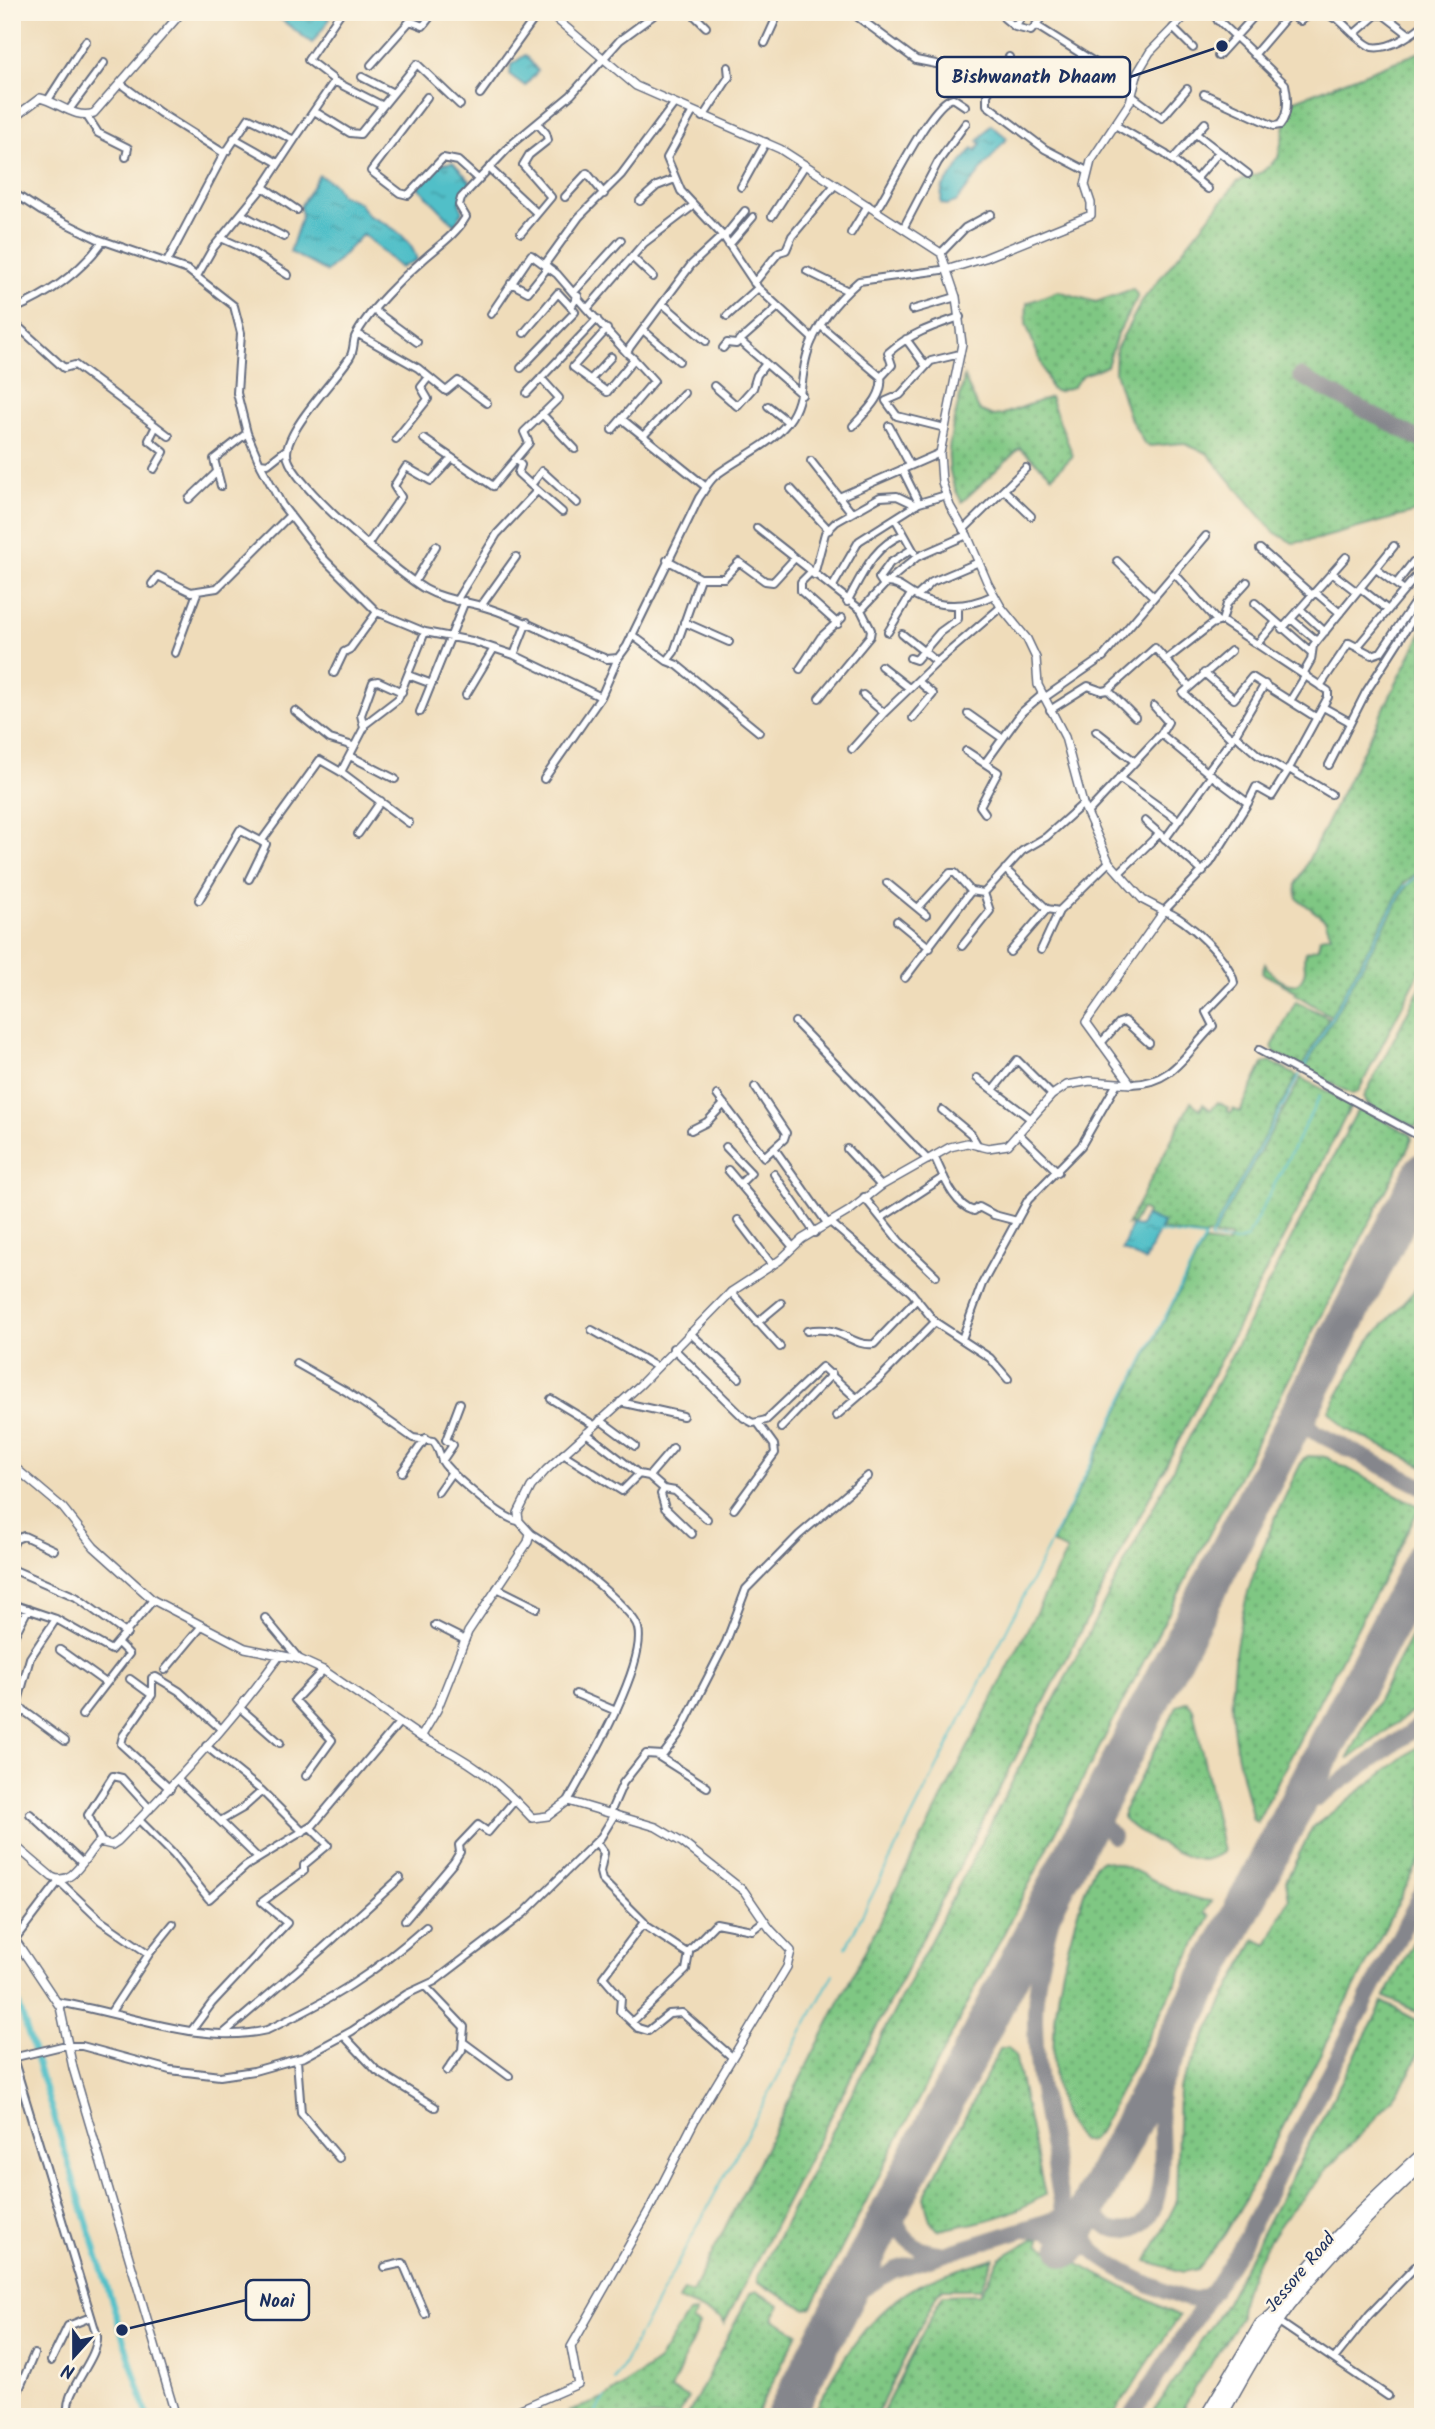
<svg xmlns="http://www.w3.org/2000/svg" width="1435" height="2429" font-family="Kalam,sans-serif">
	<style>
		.grass { fill: url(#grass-dots); stroke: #4d7b70; stroke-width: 2 }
		.water { fill: url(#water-ripples); stroke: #367793; stroke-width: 2 }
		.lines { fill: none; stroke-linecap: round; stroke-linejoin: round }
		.stream { stroke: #51bfc8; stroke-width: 2 }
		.canal { stroke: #51bfc8; stroke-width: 6 }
		.taxiway { stroke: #85868c; stroke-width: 16 }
		.runway { stroke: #85868c; stroke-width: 37 }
		.minor-casing { stroke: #656c7e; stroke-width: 10 }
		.tertiary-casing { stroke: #656c7e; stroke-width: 10 }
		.trunk-casing { stroke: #656c7e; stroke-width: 13 }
		.minor { stroke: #fff; stroke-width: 6 }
		.tertiary { stroke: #fff; stroke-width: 7 }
		.trunk { stroke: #fff; stroke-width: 10 }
		.labels { text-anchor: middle; stroke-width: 5; stroke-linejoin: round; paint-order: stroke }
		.street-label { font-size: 18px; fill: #1b2f5e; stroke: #fcf5e5 }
		.leader { fill: none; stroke: #1b2f5e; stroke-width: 2.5 }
		.callout-dot { fill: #1b2f5e; stroke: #fcf5e5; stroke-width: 2.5 }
		.callout { fill: #fcf5e5; stroke: #1b2f5e; stroke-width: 2.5 }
		.callout-label { font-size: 19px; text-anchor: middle; font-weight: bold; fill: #1b2f5e }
	</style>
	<defs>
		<pattern id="grass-dots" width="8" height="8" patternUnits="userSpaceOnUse" patternTransform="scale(1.75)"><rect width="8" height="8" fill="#7fc783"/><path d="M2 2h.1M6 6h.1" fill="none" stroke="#67a26e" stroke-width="1.8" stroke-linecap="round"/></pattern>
		<pattern id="water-ripples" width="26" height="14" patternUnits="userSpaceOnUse" patternTransform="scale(1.75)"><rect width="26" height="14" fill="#51bfc8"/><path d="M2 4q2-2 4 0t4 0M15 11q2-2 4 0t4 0" fill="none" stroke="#429ca6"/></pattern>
	</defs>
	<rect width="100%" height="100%" fill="#fcf5e5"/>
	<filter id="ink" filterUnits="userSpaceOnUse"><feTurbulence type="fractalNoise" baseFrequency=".0143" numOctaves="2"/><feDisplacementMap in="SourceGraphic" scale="14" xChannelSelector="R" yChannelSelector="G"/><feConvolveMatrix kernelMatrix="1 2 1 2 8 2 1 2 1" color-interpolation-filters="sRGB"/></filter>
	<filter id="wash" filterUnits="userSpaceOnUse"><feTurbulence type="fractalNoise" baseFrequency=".00686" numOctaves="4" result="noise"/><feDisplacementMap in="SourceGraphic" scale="28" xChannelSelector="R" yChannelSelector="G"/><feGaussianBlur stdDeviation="1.57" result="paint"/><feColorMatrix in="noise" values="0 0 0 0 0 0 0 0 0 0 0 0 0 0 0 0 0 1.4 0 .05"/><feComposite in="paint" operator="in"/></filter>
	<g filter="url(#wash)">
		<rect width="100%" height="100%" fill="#efdcba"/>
		<path class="grass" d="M1423 51V510L1318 539 1293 543 1274 532 1207 453 1182 443 1150 446 1144 443 1128 414 1115 372 1116 349 1142 301 1237 182 1262 172 1278 158 1290 102Z
			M1133 289 1138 296 1117 335 1107 366 1083 375 1073 387 1057 392 1051 389 1026 324 1027 303 1058 291 1096 302Z
			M964 377 979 410 993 416 1001 415 1050 397 1073 456 1052 476 1020 448 962 502C935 460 956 424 964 377Z
			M1423 630V869L1404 883 1331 1016 1295 994 1296 991 1262 973 1265 964C1272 976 1296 997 1304 974 1307 967 1302 961 1305 952L1318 948 1320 937 1331 935 1325 920 1297 898 1296 885Z
			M1423 873V965L1358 1092 1352 1094 1304 1070 1408 884Z
			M1423 982V1118L1415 1127 1367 1104 1364 1097Z
			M1296 1001 1329 1018 1302 1067 1276 1054 1272 1047Z
			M1270 1061 1297 1076 1211 1235 1203 1237 1161 1230 1163 1223 1146 1216 1147 1212 1141 1209 1133 1224 1127 1225 1191 1102 1200 1109 1203 1104 1211 1110 1218 1102 1228 1108 1227 1111 1231 1113 1233 1109 1240 1112 1263 1064Z
			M1301 1078 1348 1102 1350 1108 724 2324 722 2319 679 2300 684 2290 692 2293 1067 1551 1052 1543 1204 1242 1227 1245 1231 1237 1213 1236Z
			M1357 1111H1365L1410 1134 1412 1139 1409 1146 811 2308 806 2309 758 2283 757 2278Z
			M1423 1281V1466L1346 1429 1329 1411 1368 1342Z
			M1308 1456 1326 1457 1418 1506 1419 1509 1257 1822 1253 1820C1245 1786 1234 1749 1232 1715 1228 1623 1263 1539 1303 1459Z
			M1423 1613V1703L1349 1759 1348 1758Z
			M1187 1701 1193 1709 1223 1852C1216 1856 1210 1860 1202 1860 1185 1859 1131 1831 1123 1817V1811L1177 1706Z
			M1423 1742V1854L1250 2191 1225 2234 1198 2269 1183 2272 1147 2261 1176 2203 1179 2088 1255 1939 1267 1945 1289 1899 1286 1881 1312 1828Z
			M1102 1860C1141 1866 1170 1897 1211 1901L1204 1913 1210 1916 1100 2130 1090 2141H1082C1024 2089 1068 1926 1095 1865Z
			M1423 1923V2011L1420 2013 1385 1997Z
			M1383 2002 1418 2021C1435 2071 1358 2135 1327 2169 1317 2185 1303 2196 1291 2210 1272 2234 1238 2287 1240 2318L1177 2417H1150L1224 2306Z
			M1008 2047 1015 2055 1045 2195C1002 2220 985 2221 938 2230L930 2221 924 2197 1000 2049Z
			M1033 2239H1040L1039 2244 1179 2316 1112 2417H880L942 2295 980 2294 1000 2258Z
			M994 2258 980 2289H942L937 2294 875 2417H812C837 2367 869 2308 923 2283 945 2272 970 2266 994 2258Z
			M756 2291 779 2305 773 2319 798 2333 755 2417H687L750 2293Z
			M696 2312 692 2321 699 2325 671 2390 688 2397 678 2417H582L569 2411 604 2399 658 2361 688 2313Z"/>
		<path class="water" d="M283 12H322L330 19 312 43 279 18Z
			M525 55 538 71 525 86 510 75 511 65Z
			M991 125 1007 138 956 202 946 205 941 203 942 188 973 148 976 151 981 143 978 141Z
			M453 162 470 181 471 189 459 203 463 211 455 225 418 187 440 164Z
			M319 175 334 184 340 194 358 202 369 216C389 224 411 237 417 260L400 268 363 234 327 272 290 252 302 215 300 207Z
			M1145 1216 1163 1223 1145 1261 1122 1250 1131 1226 1140 1227Z"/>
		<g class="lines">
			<path class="stream" d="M1303 1069 1404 887 1423 871
				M1158 1232 1204 1238
				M1210 1239 1300 1074
				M1210 1239 1236 1242 1247 1238 1320 1096
				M846 1947 1205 1238
				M615 2380 833 1974
				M592 2417 606 2397"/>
			<path class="canal" d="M12 1995 19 2005 148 2417"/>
			<path class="taxiway" d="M1300 376 1423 441
				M1302 1405 1303 1420 1314 1431
				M1288 1432 1293 1428 1305 1427 1423 1487
				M1315 1767 1308 1787 1317 1799 1423 1723
				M1101 1798 1100 1821 1113 1836
				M1072 1855C1055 1903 1034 1970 1035 2021 1035 2068 1045 2113 1054 2159 1059 2189 1061 2225 1083 2248
				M1098 2188C1092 2206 1096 2227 1117 2230 1178 2238 1158 2125 1160 2089 1161 2072 1166 2059 1173 2043
				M896 2197C891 2229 908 2250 940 2253
				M1093 2199C1088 2213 1082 2226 1087 2241 1094 2261 1167 2295 1189 2299 1198 2300 1207 2296 1214 2290
				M1030 2230H1046L1078 2245
				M833 2319 860 2291 894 2270 1068 2215 1078 2209 1099 2186
				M1131 2417 1238 2252 1423 1890"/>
			<path class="runway" d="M1067 2249 1423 1559
				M784 2417 1423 1171"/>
		</g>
	</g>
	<g filter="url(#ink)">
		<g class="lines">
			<defs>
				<path id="minor" d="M658 12 620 40 571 95 513 143 461 198 459 205 466 217C456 234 440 245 425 258 404 276 368 311 355 337 353 343 354 351 350 357 337 378 286 429 287 454 288 482 399 574 425 589 446 601 469 601 491 609 531 622 567 645 607 659L618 658 627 646 699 498C704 491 709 481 715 476 739 457 769 447 788 422 804 401 800 379 807 355 814 327 837 300 859 281L949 269
					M691 12 706 27
					M851 12 916 60 936 64
					M1004 12V18L1015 27 1024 12
					M1325 12 1334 18 1344 12
					M1286 13 1300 21 1314 12
					M1337 18 1354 34 1376 15H1384L1410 35
					M1218 21 1227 12
					M1037 26 1134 87
					M1015 27 1031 31 1046 12
					M1173 28 1193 48
					M1354 34C1359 38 1366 45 1372 47 1389 50 1411 35 1423 25
					M765 43 779 12
					M1254 55 1289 14
					M1218 56 1258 12
					M1009 57 987 95V105L1045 149 1087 171
					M371 65 410 21 423 26 434 12
					M362 77 393 93
					M334 81 383 106
					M121 84 160 113 222 152 227 151 249 118 294 140 333 83V79L308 60 341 12
					M480 94 539 12
					M1204 94 1274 126 1280 125C1289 114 1288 98 1285 84L1210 12
					M1132 96 1162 118 1187 89
					M427 97 371 171 400 193 408 195 443 158 458 161 478 179
					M48 100 86 41
					M69 110 104 63
					M314 111 350 133 360 134 417 64 460 105
					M692 113 667 158 681 191 724 237 758 288 813 339
					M87 116 98 133 128 148 126 157
					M703 117 729 77 728 67
					M1115 125 1165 154 1208 189
					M1196 134 1248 174
					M234 138 278 163
					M1172 160 1205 123
					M489 168 537 213
					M1196 179 1219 152
					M263 187 297 210
					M741 187 766 142
					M12 192 41 211 98 239 188 270 234 306 241 333 237 393 247 433 261 466 282 505 323 558 377 612 425 632 472 641 514 655 601 697 618 658
					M565 197 587 173 604 194
					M640 201 657 186 675 179
					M876 210C891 188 931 102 953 98L965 106
					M241 214 284 237
					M772 216 805 165
					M904 227 938 162 966 123
					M521 233 551 197 523 165 529 155 548 140 546 133 538 124
					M851 233 868 205
					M724 237 745 211
					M221 238 250 251 288 275
					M729 245 753 217
					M941 253 965 228 991 214
					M633 258 653 277
					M167 262 225 152
					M545 264 579 217 621 175 674 104
					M807 271 848 291
					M197 276 213 248 263 187 294 140
					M511 283 528 292 548 267
					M754 283 779 252 786 250 792 236 834 186
					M574 292 621 240
					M663 304 706 341
					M12 310C48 295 80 273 103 241
					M912 310 956 297
					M375 311 417 342
					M491 314 531 255 557 274 587 309
					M727 316 758 288
					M12 321 64 368 75 365 169 436
					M821 326 881 377C884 397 865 412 853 426
					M607 329 573 367 607 392 634 359 627 353 630 347 691 265 722 236
					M643 330 679 361
					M524 333 558 293 571 307
					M358 334 418 368 446 391 458 381 487 403
					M906 339 925 365
					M739 340 802 395
					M723 348 727 343 736 344 778 307
					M627 353 587 309 644 243 694 205
					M521 368 575 312 571 307 578 296
					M881 377 892 365 888 353C909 334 933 326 960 317
					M590 380 611 357
					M714 386 737 406 753 388 757 375 764 366
					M527 393 597 319
					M768 406 788 422
					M542 414 575 449
					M622 419 706 487
					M889 426 910 465
					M945 428 897 416 886 401 900 395 931 361 960 354
					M612 430 654 381 634 359
					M644 435 684 393
					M396 439 428 399 421 387 429 377
					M424 439 493 486 529 443 524 432 559 398 541 378
					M515 459 521 465 518 473 532 486
					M811 461 851 512
					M260 463 268 464 287 449
					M154 469 164 452 149 440 156 426
					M902 469 919 503
					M221 486 214 459 247 433
					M791 489 829 530
					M1004 490 1031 516
					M839 497 940 453
					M189 499 216 473
					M562 512 531 485 542 471 577 503
					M896 520 914 552
					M757 528 861 610 886 583C898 583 903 589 912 594 939 609 967 608 994 595
					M963 530 1026 468
					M368 544 401 497 394 486 406 467 431 481 452 458
					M1260 549 1312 595
					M667 560 700 578
					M1117 561 1153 596
					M1376 569 1404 590
					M810 573 801 582V591L838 624
					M1332 573 1357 592
					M1175 574 1217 621
					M814 575 825 533 836 522 880 497 897 496 916 505
					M415 581 436 546
					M886 583 917 557 967 535
					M152 584 158 576 191 592 217 588 290 515
					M883 584 879 578 890 563 912 549
					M1396 584 1413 562
					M833 586 859 541 919 503 946 495
					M1360 588 1388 610
					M1315 592 1340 613
					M917 596 932 582 979 562
					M456 601 497 534 537 491
					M847 602C862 575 873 546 904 534
					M1255 603 1312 653
					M481 606 516 557
					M1300 609 1325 632
					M1291 619 1317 641
					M1222 621 1227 604 1247 582
					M684 622 729 642
					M1282 629 1346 557
					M888 632 911 594
					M902 634 937 662
					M632 635 667 661 674 652 700 578H724L739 562 765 581 773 582 794 559
					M1257 644 1276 622
					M1358 646 1423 568
					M1231 651 1183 693 1232 739
					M175 653 197 593
					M514 655 527 622
					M910 658 916 660 940 632 958 619V607
					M1167 659 1212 624 1222 621 1328 691V697L1287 772
					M667 661 677 665 759 732
					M881 666 909 688
					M800 669 821 637 842 618
					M334 673 344 652 350 649 377 612
					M1204 673 1234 699 1252 677 1317 718
					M1303 674 1311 660 1313 646 1394 546
					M408 675 432 684
					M1320 686 1349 643 1372 655 1381 652 1423 590
					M1108 690 1135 717
					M466 695 493 650
					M863 695 884 713 937 662 1001 607
					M819 698 870 636 871 630 861 610
					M1044 698 1103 657 1206 536
					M1290 701 1306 675
					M1154 706 1168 722 1161 734
					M1323 707 1350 722
					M1050 710 1088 686 1102 691 1108 690 1155 648 1189 686
					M295 711 330 739 353 746
					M420 712 465 601
					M968 714 1002 738
					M913 718 933 694 918 681
					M364 725 398 699 425 632
					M1096 731 1134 761
					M1235 735 1265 684
					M852 749 884 713
					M966 751 998 772 980 806 985 813
					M350 756 395 779
					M985 763 1022 712 1043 694
					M1329 765 1366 692 1423 603
					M1289 769 1331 794
					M341 772 364 728 361 715 373 682 378 681 402 692
					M1119 778 1178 820
					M544 779 601 697
					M1087 813 1161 734 1207 772 1235 735 1258 755 1287 772 1272 796 1256 787 1248 803 1207 772
					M1145 821 1203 872
					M358 834 381 801
					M263 839 320 760 341 772 409 823
					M1165 839 1212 775
					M1005 869 1047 909 1059 911
					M1119 873 1159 834
					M887 883 926 915
					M199 900 240 830 266 844 249 879
					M918 908 950 873H955L971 891
					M897 921 930 948
					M962 946 990 911 984 893 1022 851 1046 837 1083 804
					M1041 950 1059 911 1109 862
					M1010 952 1047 909
					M905 978 971 891 984 893
					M795 1022 928 1160
					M1101 1043 1119 1023 1125 1021 1149 1043
					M1259 1050 1423 1138
					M977 1078 1031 1119
					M1131 1084C1173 1084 1186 1053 1213 1026L1206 1012 1234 983C1231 961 1186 917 1164 911L1210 863 1248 803
					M993 1090 1017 1060 1052 1095
					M717 1095 764 1157 784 1139 786 1133 755 1087
					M942 1110 971 1134 978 1146
					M691 1130 707 1122 724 1104
					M1019 1134 1058 1172
					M726 1147 751 1173 740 1184
					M774 1148 827 1223
					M847 1149 881 1186
					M934 1156C943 1174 953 1205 974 1211L979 1207 994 1215 1017 1221
					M728 1170 793 1247
					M774 1174 815 1233
					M864 1197 900 1242 936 1276
					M881 1218 944 1177
					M738 1220 772 1265
					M830 1222 911 1292 935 1322 990 1358 1008 1379
					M731 1292 780 1347
					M757 1323 781 1303
					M592 1330 657 1367
					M807 1331C842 1324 850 1347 874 1344L917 1299
					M690 1333 739 1378
					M962 1339 982 1284 1028 1200 1081 1146 1116 1085
					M673 1348 744 1418 753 1423 766 1420 822 1367 856 1398
					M296 1363 347 1392 413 1438 433 1441C440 1448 439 1458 445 1465 457 1479 503 1520 519 1521
					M551 1399 594 1425
					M620 1402 683 1416
					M836 1416 880 1378 935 1322
					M600 1420 635 1446
					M781 1428 832 1374
					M586 1433 639 1474
					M563 1454 622 1491 639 1474 649 1476 664 1489 661 1494 665 1508 692 1534
					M442 1461 453 1445 446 1440 460 1403
					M402 1472 426 1438
					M649 1476 673 1448
					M664 1489 675 1491 707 1519
					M438 1492 452 1472
					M734 1509 775 1453 774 1445 758 1423
					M530 1533C551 1545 634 1608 638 1628 647 1665 587 1767 568 1801
					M12 1547 16 1539 24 1536 54 1550
					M12 1569 76 1597 127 1634
					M497 1588 537 1608
					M12 1604 56 1619 111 1650 153 1600
					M265 1618 299 1659
					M435 1625 465 1640
					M12 1640 28 1609
					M60 1650 106 1683
					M165 1670 201 1627
					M130 1679 152 1695
					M576 1694 616 1711
					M12 1702 65 1741
					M17 1705 30 1658 56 1619
					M240 1708 280 1743
					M82 1715 129 1654 119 1644
					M12 1723 24 1710
					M206 1746 262 1791 303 1832
					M658 1756 707 1787
					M306 1776 332 1740 295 1700 323 1670
					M179 1781 258 1858
					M170 1789 121 1744 123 1736 152 1695V1678L156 1677 179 1691 221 1729
					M610 1813 623 1783 646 1754 663 1755 679 1734 726 1642 746 1589 799 1535 868 1476
					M30 1814 81 1862
					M139 1820 174 1855 209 1899 246 1866 313 1825 398 1724
					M222 1820 243 1808 262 1791
					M101 1841 88 1815 113 1776 122 1778 150 1809
					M596 1842 604 1853 600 1872 602 1880 644 1922 603 1977 621 1998 620 2011 638 2028 648 2031 669 2014 682 2013 732 2057
					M405 1920 454 1862 460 1852 459 1845 478 1825 488 1832 515 1800
					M644 1925 687 1953 716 1923 752 1930 764 1921
					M15 1939 59 1881 101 1921 149 1954
					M425 1986 464 2027 462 2050 447 2071
					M57 2002C124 2012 199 2046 267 2030 333 1999 372 1975 426 1927
					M111 2012 149 1954 173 1924
					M632 2022 686 1970 689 1953
					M192 2030 212 2003 287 1923 262 1902 304 1871V1865L328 1845 310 1827
					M223 2034 321 1950 400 1878
					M344 2036 377 2071 435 2107
					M463 2042 509 2076
					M12 2058 62 2046H82L170 2070 220 2076 254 2071 304 2057 352 2031 407 1994 435 1981 524 1913 601 1837 615 1814
					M13 2058 97 2336C99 2360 58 2396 70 2417
					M297 2060 301 2113 339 2158
					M385 2267 403 2263 425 2314
					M1279 2322 1388 2396
					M1334 2359 1369 2315 1415 2267 1423 2263
					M51 2361 68 2326 91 2317
					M12 2406 34 2354"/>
				<path id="tertiary" d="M548 12 636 86 780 149 941 253 956 297 962 344 940 453 942 482 950 506 967 535 988 584 1001 607 1027 639 1036 658 1038 685 1065 737 1083 804 1109 862 1143 900 1164 911 1086 1022 1131 1084
					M12 119 40 98C58 102 76 120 94 113L182 12
					M949 269 985 258 1091 215V203L1085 185 1091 161 1130 102 1138 72 1150 52 1189 12
					M12 1465 63 1508 94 1547 153 1600 245 1648 299 1659 323 1670 421 1737
					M12 1843 52 1877C73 1888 85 1855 99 1842L112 1845 118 1841C176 1782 232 1722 280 1655
					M12 1935 60 2007 73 2068 176 2417
					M502 2417 578 2384 571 2347 648 2212 696 2118 787 1967 791 1951 770 1929 744 1891 683 1843 656 1827 568 1801 548 1816 532 1818C497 1780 468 1759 421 1737L437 1710 468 1632 528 1542 530 1533 519 1521 518 1513 531 1487 546 1470 640 1385 731 1292 780 1260 802 1239 849 1211 881 1186 950 1147 967 1143 988 1148 1008 1145 1052 1095 1067 1085 1090 1081 1131 1084
					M1203 2417 1259 2323 1272 2313"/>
				<path id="trunk" d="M1212 2417C1236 2373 1260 2328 1292 2289 1330 2239 1377 2195 1423 2153
					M1221 2417C1242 2379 1263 2341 1289 2306 1329 2255 1376 2208 1423 2164"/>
			</defs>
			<use href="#minor" class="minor-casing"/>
			<use href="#tertiary" class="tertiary-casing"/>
			<use href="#trunk" class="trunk-casing"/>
			<use href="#minor" class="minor"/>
			<use href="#tertiary" class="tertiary"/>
			<use href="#trunk" class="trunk"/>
		</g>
	</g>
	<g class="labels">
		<g class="street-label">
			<text transform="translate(1300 2272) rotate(-50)" y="6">Jessore Road</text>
		</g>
	</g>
	<path class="leader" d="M1222 46L1130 77M122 2330L246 2300"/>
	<g class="callout-dot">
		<circle cx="1222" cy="46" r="7"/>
		<circle cx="122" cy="2330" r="7"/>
	</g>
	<g class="callout">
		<rect x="937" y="57" width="193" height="40" rx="7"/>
		<rect x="246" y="2280" width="63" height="40" rx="7"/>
	</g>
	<g class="callout-label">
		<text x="1034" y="83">Bishwanath Dhaam</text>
		<text x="277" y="2307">Noai</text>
	</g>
	<rect width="1435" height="2429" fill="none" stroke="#fcf5e5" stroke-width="42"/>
	<g transform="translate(74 2356) rotate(201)" stroke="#fcf5e5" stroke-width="5" paint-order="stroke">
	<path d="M0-5L12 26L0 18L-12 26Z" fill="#1b2f5e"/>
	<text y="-10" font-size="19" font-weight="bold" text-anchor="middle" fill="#1b2f5e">N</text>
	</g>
</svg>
